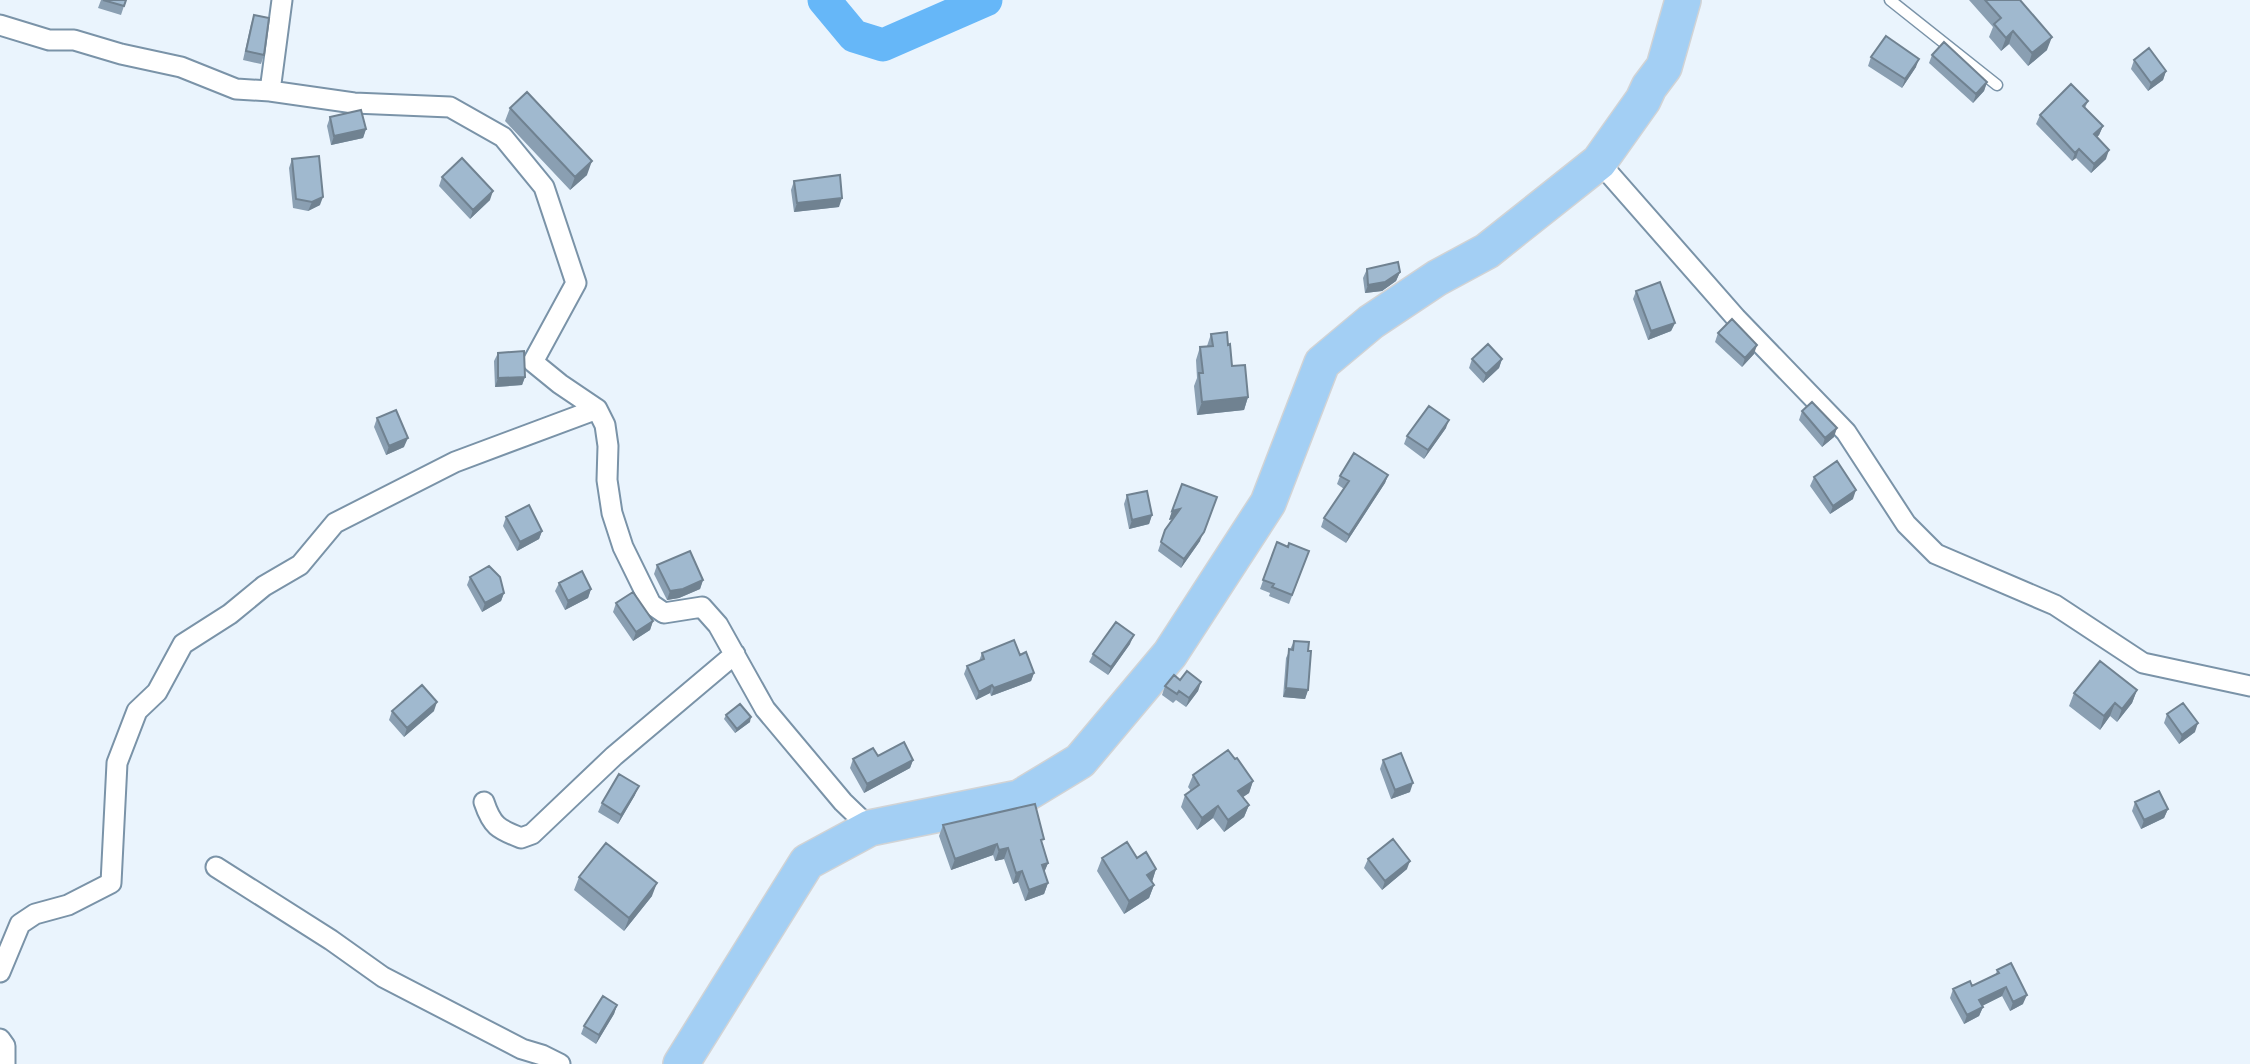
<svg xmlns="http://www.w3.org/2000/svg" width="2250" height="1064" font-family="'Public Sans',sans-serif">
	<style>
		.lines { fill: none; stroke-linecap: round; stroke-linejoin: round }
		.river { stroke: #66b7f8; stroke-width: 33 }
		.lane-casing { stroke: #7a93a8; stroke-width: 13 }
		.street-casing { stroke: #7a93a8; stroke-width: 23 }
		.highway-casing { stroke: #d1d3d5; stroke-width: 38 }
		.lane { stroke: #fff; stroke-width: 10 }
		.street { stroke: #fff; stroke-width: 19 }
		.highway { stroke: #a3cff4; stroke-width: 35 }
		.wall { fill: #8a9fb2 }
		.shaded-wall { fill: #708291 }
		.building { fill: #a0b9cf; stroke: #708291; stroke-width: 2 }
	</style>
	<rect width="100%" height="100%" fill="#eaf4fd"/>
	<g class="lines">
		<path class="river" d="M824 0 854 36 883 45 986 0"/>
		<defs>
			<path id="lane" d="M1890 0 1997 85"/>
			<path id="street" d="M0 25 49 40H74L121 54 181 67 236 89 270 91 354 103 450 107 503 137 544 187 576 283 533 362 560 384 597 409 605 425 608 446 607 480 612 513 623 547 651 604 664 613 702 607 718 625 765 709 843 802 870 828
				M270 91 282 0
				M1599 162 1736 318 1846 432 1906 524 1936 554 2055 605 2143 663 2250 686
				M484 802C492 826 498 829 521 838L532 834 614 756 735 654
				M216 867 331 940 383 977 522 1049 542 1055 560 1064
				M0 972 20 924 35 914 68 905 111 883 117 763 137 711 157 692 183 644 230 614 264 586 300 565 335 523 455 462 597 409
				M0 1039 5 1046V1064"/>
			<path id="highway" d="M681 1064 807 862 870 828 1019 798 1080 761 1170 654 1268 503 1322 363 1371 322 1437 278 1487 251 1599 162 1643 100 1649 87 1664 67 1683 0"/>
		</defs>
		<use href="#lane" class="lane-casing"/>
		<use href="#street" class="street-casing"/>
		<use href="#highway" class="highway-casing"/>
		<use href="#lane" class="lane"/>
		<use href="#street" class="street"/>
		<use href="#highway" class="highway"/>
	</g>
	<path class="wall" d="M101 0H126L121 15 98 8Z
		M1969 0H2020L2047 50 2028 66 2009 44 2001 51 1989 37 1993 27Z
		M254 15 264 55 261 64 243 60 251 24Z
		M1932 55 1987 82 1984 91 1973 103 1929 63Z
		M1871 57 1916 67 1902 88 1868 66Z
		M2134 60 2166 71 2163 80 2148 91 2131 69Z
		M2088 101 2085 108 2103 126 2099 135 2097 137 2106 159 2091 173 2076 158 2072 161 2036 124 2040 115Z
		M510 108 587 175 570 190 505 121Z
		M330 117 366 129 363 138 331 145 327 126Z
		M292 159 320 205 308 211 293 208 289 168Z
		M442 177 490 200 470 219 439 186Z
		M794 181 839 207 794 212 791 190Z
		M1367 269 1400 272 1396 281 1382 291 1365 293 1363 278Z
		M1636 291 1675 323 1671 331 1648 340 1633 299Z
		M1718 333 1754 354 1742 367 1715 342Z
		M1211 334 1228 345 1232 366 1248 397 1244 410 1197 415 1194 386 1197 378 1196 360 1200 347 1207 346Z
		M498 353 525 377 522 385 495 387 494 361Z
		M1472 359H1502L1499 368 1483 383 1469 368Z
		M1802 411 1834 437 1822 447 1799 420Z
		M377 418 404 447 386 455 374 427Z
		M1446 428 1424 459 1404 444 1407 436Z
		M1388 475 1385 483 1346 543 1321 527 1324 518 1344 489 1337 484 1340 476Z
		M1814 477 1853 499 1830 514 1810 486Z
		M1182 484 1200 541 1181 568 1158 551 1165 530 1173 519 1169 520Z
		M1127 495 1152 515 1149 524 1129 529 1124 504Z
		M506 517 542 531 539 539 517 551 503 526Z
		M1277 542 1288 547 1309 551 1289 604 1269 596 1270 593 1260 589Z
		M657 565 703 580 700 589 679 598 667 600 654 574Z
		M470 577 504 593 501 601 482 612 467 585Z
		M559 583 591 589 588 598 565 610 555 591Z
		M616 603 653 621 650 630 633 641 613 612Z
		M1294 641 1308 651V690L1305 699 1283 697 1286 658Z
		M1130 644 1108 675 1089 662 1093 654Z
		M982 653 1020 655 1034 673 1031 681 991 696 990 693 976 700 964 674 967 666 979 661Z
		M1180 680 1201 682 1198 691 1186 707 1176 700 1173 703 1162 695 1165 686Z
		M2137 690 2132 703 2117 722 2110 716 2100 730 2069 706 2074 693Z
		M392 711H434L404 737 389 720Z
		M2167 714 2195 732 2179 744 2164 723Z
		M726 715 750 722 735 733 724 719Z
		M853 759 913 760 910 768 864 793 850 768Z
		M1383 760 1410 792 1391 799 1380 769Z
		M1193 775 1253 781 1249 793 1243 797 1249 805 1244 817 1224 832 1213 818 1197 830 1181 807 1185 795 1191 791 1188 787Z
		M635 795 618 824 598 812 602 803Z
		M2135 802 2168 809 2164 818 2141 829 2132 811Z
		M943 825 1042 844 1048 863 1044 872 1048 883 1044 894 1025 901 1018 882 1013 884 1004 859 995 861 993 855 951 870 939 836Z
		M1102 858H1137L1156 869 1152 881 1154 885 1149 898 1124 914 1097 871Z
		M1368 859 1407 869 1382 890 1364 868Z
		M579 877 652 896 624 931 574 890Z
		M1997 970 2023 1004 2010 1011 2002 996 1982 1006 1983 1007 1979 1016 1964 1024 1950 998 1953 989 1972 986 1996 974Z
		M617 1005 614 1014 596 1044 581 1034 584 1026Z"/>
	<path class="shaded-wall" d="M2013 31 2009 44 2001 51 2006 38Z
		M2052 37 2047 50 2028 66 2032 53Z
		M1919 59 1916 67 1902 88 1905 79Z
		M2166 71 2163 80 2148 91 2151 83Z
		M1987 82 1984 91 1973 103 1976 94Z
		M2103 126 2099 135 2091 143 2094 134Z
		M366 129 363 138 331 145 334 136Z
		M2079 149 2076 158 2072 161 2075 153Z
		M2109 150 2106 159 2091 173 2094 164Z
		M592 161 587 175 570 190 575 177Z
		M493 191 490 200 470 219 473 210Z
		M323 197 320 205 308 211 312 202Z
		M842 198 839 207 794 212 797 203Z
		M1400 272 1396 281 1382 291 1365 293 1368 285Z
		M1675 323 1671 331 1648 340 1651 331Z
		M1757 345 1754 354 1742 367 1745 358Z
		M1502 359 1499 368 1483 383 1486 374Z
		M525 377 522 385 495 387 498 378Z
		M1248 397 1244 410 1197 415 1202 402Z
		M1449 420 1446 428 1424 459 1428 450Z
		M1837 428 1834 437 1822 447 1825 438Z
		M408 438 404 447 386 455 389 446Z
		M1388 475 1385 483 1346 543 1349 535Z
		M1856 490 1853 499 1830 514 1833 506Z
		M1217 497 1200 541 1181 568 1184 559Z
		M1180 509 1177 518 1169 520 1172 511Z
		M1152 515 1149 524 1129 529 1132 520Z
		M542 531 539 539 517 551 520 542Z
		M703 580 700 589 679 598 667 600 670 591Z
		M591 589 588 598 565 610 568 601Z
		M504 593 501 601 482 612 485 603Z
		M653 621 650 630 633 641 636 632Z
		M1134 635 1130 644 1108 675 1111 667Z
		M1034 673 1031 681 991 696 994 688Z
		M1201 682 1198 691 1186 707 1189 698Z
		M992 685 990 693 976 700 979 692Z
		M1286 688 1308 690 1305 699 1283 697Z
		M2137 690 2132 703 2117 722 2122 709Z
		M437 702 434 711 404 737 407 728Z
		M2115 703 2110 716 2100 730 2104 716Z
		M751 717 750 722 735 733 737 729Z
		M2198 723 2195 732 2179 744 2182 735Z
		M913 760 910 768 864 793 867 784Z
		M1253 781 1249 793 1234 803 1238 791Z
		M1413 783 1410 792 1391 799 1395 790Z
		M639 786 635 795 618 824 621 815Z
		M1249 805 1244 817 1224 832 1228 820Z
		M1218 806 1213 818 1197 830 1202 818Z
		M2168 809 2164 818 2141 829 2144 820Z
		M997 844 993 855 951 870 955 859Z
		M1008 848 1004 859 995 861 999 850Z
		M1410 861 1407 869 1382 890 1385 881Z
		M1048 863 1044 873 1042 865Z
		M1156 869 1152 882 1147 875Z
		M1022 871 1018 882 1013 884 1016 873Z
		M657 883 652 896 624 931 629 918Z
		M1048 883 1044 894 1025 901 1029 890Z
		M1154 885 1149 898 1124 914 1129 901Z
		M2006 987 2002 996 1976 1009 1979 1000Z
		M2027 995 2023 1004 2010 1011 2013 1002Z
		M617 1005 614 1014 596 1044 599 1035Z
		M1983 1007 1979 1016 1964 1024 1967 1015Z"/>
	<path class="building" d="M103 0H126L124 6Z
		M1985 0H2020L2052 37 2032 53 2013 31 2006 38 1994 24 2001 18Z
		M254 15 269 18 264 55 246 51Z
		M1886 36 1919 59 1905 79 1871 57Z
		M1944 42 1987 82 1976 94 1932 55Z
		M2149 48 2166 71 2151 83 2134 60Z
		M2071 84 2088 101 2083 106 2103 126 2094 134 2109 150 2094 164 2079 149 2075 153 2040 115Z
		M527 92 592 161 575 177 510 108Z
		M361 110 366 129 334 136 330 117Z
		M319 156 323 197 312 202 296 199 292 159Z
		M462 158 493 191 473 210 442 177Z
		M840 175 842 198 797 203 794 181Z
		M1398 262 1400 272 1385 282 1368 285 1367 269Z
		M1660 282 1675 323 1651 331 1636 291Z
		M1732 319 1757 345 1745 358 1718 333Z
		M1227 332 1228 345 1230 344 1232 366 1245 365 1248 397 1202 402 1199 373H1203L1200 347 1213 346 1211 334Z
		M1488 344 1502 359 1486 374 1472 359Z
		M524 351 525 377 498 378V353Z
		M1812 402 1837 428 1825 438 1802 411Z
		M1429 406 1449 420 1428 450 1407 436Z
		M396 410 408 438 389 446 377 418Z
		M1354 453 1388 475 1349 535 1324 518 1349 481 1340 476Z
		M1837 461 1856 490 1833 506 1814 477Z
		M1182 484 1217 497 1204 532 1184 559 1161 542 1165 530 1180 509 1172 511Z
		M1147 491 1152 515 1132 520 1127 495Z
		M529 505 542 531 520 542 506 517Z
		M1277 542 1288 547 1289 543 1309 551 1292 595 1272 587 1274 584 1263 580Z
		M690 551 703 580 683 589 670 591 657 565Z
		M489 566 500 577 504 593 485 603 470 577Z
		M582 571 591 589 568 601 559 583Z
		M633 592 653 621 636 632 616 603Z
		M1116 622 1134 635 1111 667 1093 654Z
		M1014 640 1020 655 1026 652 1034 673 994 688 992 685 979 692 967 666 984 659 982 653Z
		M1294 641 1309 642 1308 651H1311L1308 690 1286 688 1289 649 1293 650Z
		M2100 661 2137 690 2122 709 2115 703 2104 716 2074 693Z
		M1187 671 1201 682 1189 698 1179 691 1177 694 1165 686 1174 675 1180 680Z
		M422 685 437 702 407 728 392 711Z
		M2183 703 2198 723 2182 735 2167 714Z
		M740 704 751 717 737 729 726 715Z
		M904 742 913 760 867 784 853 759 873 748 878 756Z
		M1228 750 1235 759 1237 758 1253 781 1238 791 1249 805 1228 820 1218 806 1202 818 1185 795 1199 785 1193 775Z
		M1401 753 1413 783 1395 790 1383 760Z
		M619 774 639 786 621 815 602 803Z
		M2159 791 2168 809 2144 820 2135 802Z
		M1035 804 1044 839 1041 840 1048 863 1042 865 1048 883 1029 890 1022 871 1016 873 1008 848 999 850 997 844 955 859 943 825Z
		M1393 839 1410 861 1385 881 1368 859Z
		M1127 842 1137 858 1146 852 1156 869 1147 875 1154 885 1129 901 1102 858Z
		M606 843 657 883 629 918 579 877Z
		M2011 963 2027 995 2013 1002 2006 987 1979 1000 1983 1007 1967 1015 1953 989 1970 981 1972 986 1999 973 1997 970Z
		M603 996 617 1005 599 1035 584 1026Z"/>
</svg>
